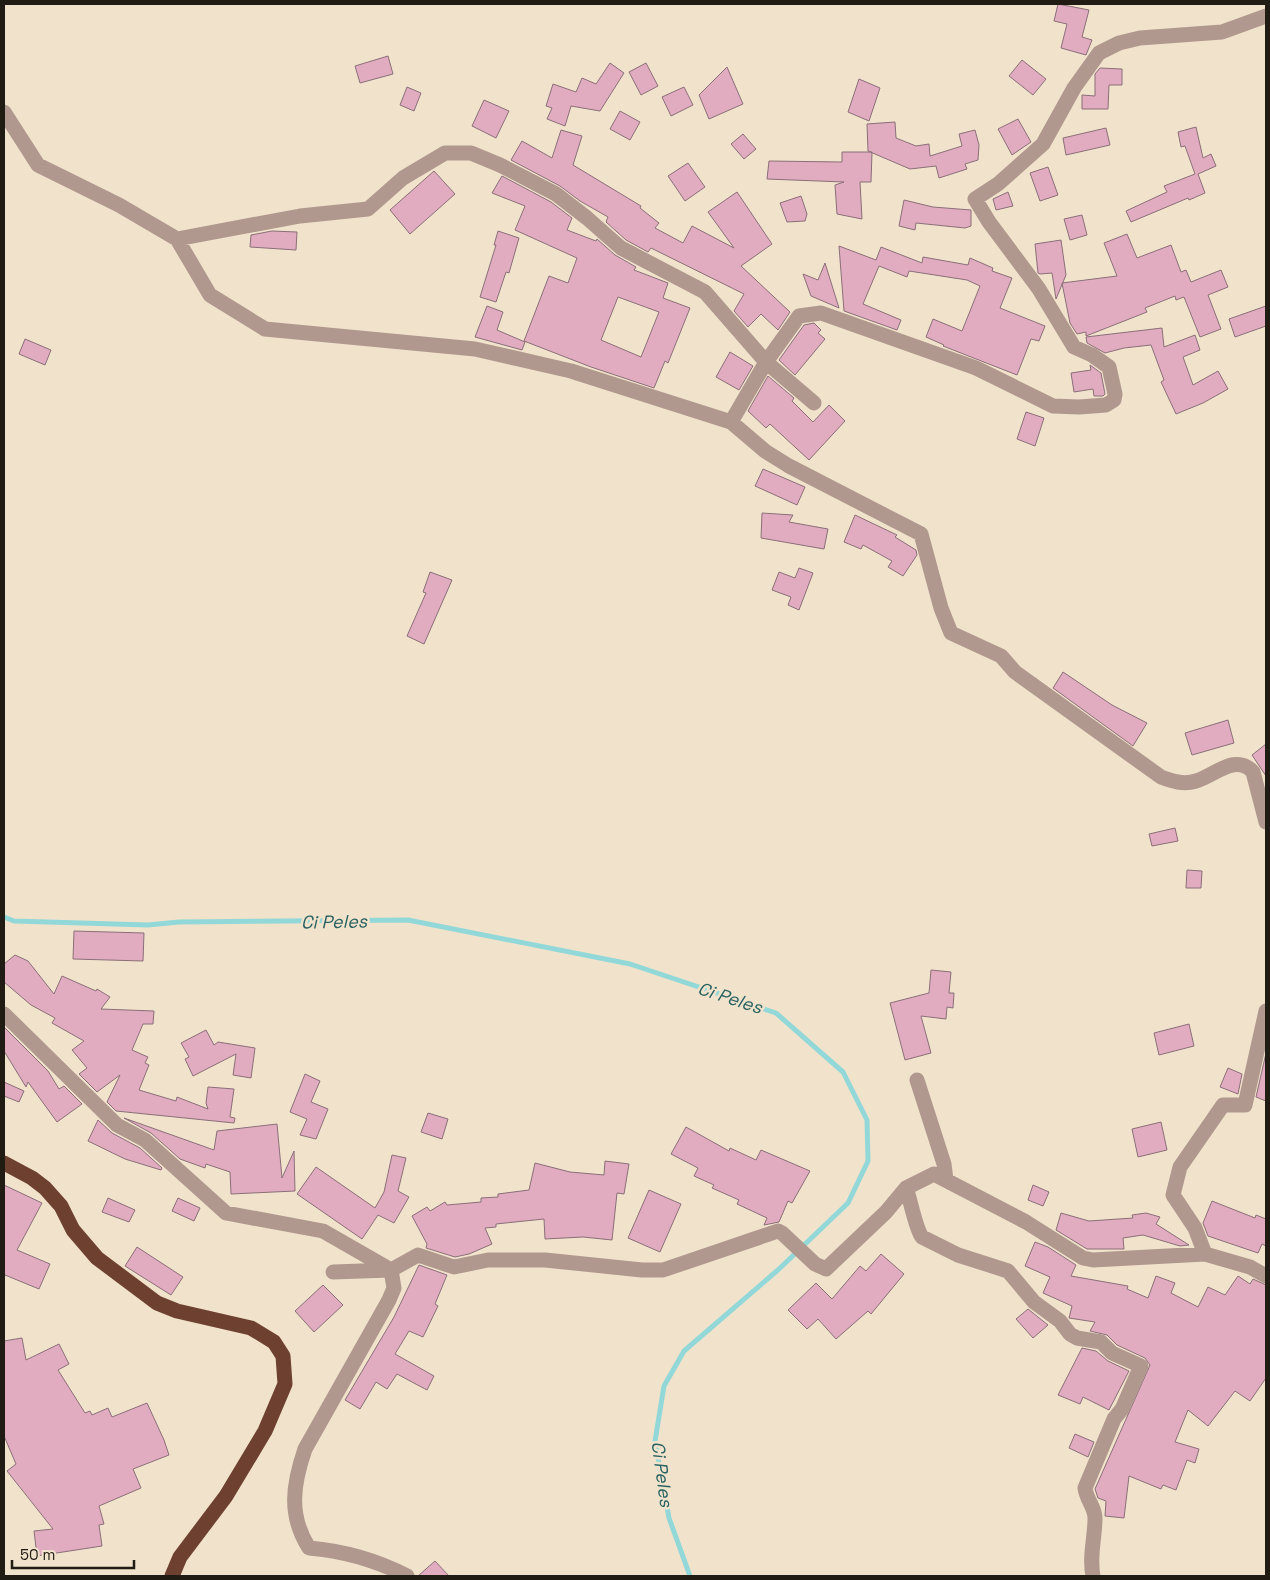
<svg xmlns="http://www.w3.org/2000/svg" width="1270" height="1580" font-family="'Space Grotesk',sans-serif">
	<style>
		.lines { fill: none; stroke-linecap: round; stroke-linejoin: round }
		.stream { stroke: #93d8d8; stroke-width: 5 }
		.building { fill: #e1abc0; stroke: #8a6f79; fill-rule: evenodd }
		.minor { stroke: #b0988f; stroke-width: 15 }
		.highway { stroke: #6e4030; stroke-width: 15 }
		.labels { text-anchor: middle; stroke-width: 5; stroke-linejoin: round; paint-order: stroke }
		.water-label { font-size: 18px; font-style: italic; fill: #296262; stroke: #f1e3cb }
	</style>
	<rect width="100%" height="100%" fill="#f1e3cb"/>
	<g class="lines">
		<path class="stream" d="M4 917 14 921 148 925 179 922 408 920 630 964 776 1013 843 1072 867 1120 868 1161 848 1203 779 1269 684 1351 664 1386 655 1441 669 1518 690 1576"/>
	</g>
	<path class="building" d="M1058 4 1089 10 1082 37 1092 40 1086 55 1061 48 1067 24 1054 21Z
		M388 56 393 74 360 83 355 66Z
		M1022 60 1046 79 1033 95 1009 76Z
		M610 63 624 73 600 111 571 106 565 126 547 119 552 108 546 106 553 84 576 92 582 78 596 84Z
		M646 63 658 86 641 95 629 72Z
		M727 67 743 104 709 119 699 95Z
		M1100 68 1122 69V85H1109L1108 109H1082V95L1095 96V74Z
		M859 79 880 88 869 121 848 112Z
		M407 87 421 93 414 111 400 105Z
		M684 87 693 105 671 116 662 97Z
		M484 100 509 111 496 138 472 126Z
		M620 111 640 122 630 140 610 129Z
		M1018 119 1031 142 1012 155 998 129Z
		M895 122 896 138 916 146 929 144 930 156 962 146 959 134 975 130 979 145 978 160 965 164 967 169 939 178 936 166 910 169 868 151 867 124Z
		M1196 127 1203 158 1211 154 1216 166 1198 174 1205 193 1189 200 1188 198 1131 222 1126 211 1167 192 1164 186 1195 174 1185 146 1181 147 1178 132Z
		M1106 128 1110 145 1066 155 1063 138Z
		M561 130 582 136 573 165 641 206 640 208 659 223 655 228 683 243 692 226 734 248 708 212 737 192 772 244 741 266 790 312 778 330 761 314 748 327 734 311 744 294 651 248 648 252 626 240 606 222 608 217 580 201 560 186 511 160 522 141 552 158Z
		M743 134 756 149 744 159 731 144Z
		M842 152H872L871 182H860L862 219 837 214 835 185 844 182 767 179 769 161 842 162Z
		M688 163 705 187 685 201 668 176Z
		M1048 167 1058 195 1040 201 1030 173Z
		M434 171 455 194 410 234 390 210Z
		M502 176 551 202 572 218 567 230 596 241 597 239 615 255 636 267 634 270 668 283 663 298 690 308 668 363 665 361 654 388 591 367 524 341 549 276 568 283 577 258 515 230 525 206 492 193ZM618 297 659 312 641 357 601 340Z
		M1008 192 1013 206 996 210 993 199Z
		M801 196 807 214 805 221 787 222 780 203Z
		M904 200 933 207 971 210V226L965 228 916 223 915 230 899 226Z
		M1082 215 1087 235 1070 240 1064 219Z
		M272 231 297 232 296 250 250 247 251 235Z
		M498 231 519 238 509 273 506 272 496 302 480 297 496 245H494Z
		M1127 234 1137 258 1171 245 1181 272 1186 270 1191 282 1221 270 1228 287 1208 295 1221 329 1200 337 1184 297 1176 300 1175 296 1145 308 1147 312 1086 336V332L1077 334 1070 323 1062 283 1117 276 1104 243Z
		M1061 240 1066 275 1056 299 1052 273 1040 274 1038 273 1035 244Z
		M839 246 876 260 881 247 922 263 923 257 968 265 970 258 993 268 992 271 1012 278 1000 308 1045 326 1039 341 1031 339 1017 375 943 346 944 345 926 337 933 319 962 331 980 286 967 280 909 271 907 277 879 266 863 304 901 320 897 330 844 311Z
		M825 263 839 308 811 296 803 274 818 280Z
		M487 306 503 312 497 330 525 342 522 350 475 337Z
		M1266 306V326L1235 337 1229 319Z
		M814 323 821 330 818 333 825 339 795 375 779 360 804 325Z
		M1162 328 1164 347 1195 335 1200 350 1183 357 1193 385 1218 371 1228 389 1203 403 1176 414 1161 382 1164 380 1151 345 1124 348 1105 353 1087 343 1086 337Z
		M25 339 51 350 45 365 19 354Z
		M730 352 753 366 739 390 716 377Z
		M1090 365 1101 373 1105 394 1103 396H1094L1093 389 1074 392 1071 373 1091 370Z
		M768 376 794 398 792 401 813 422 829 405 845 421 809 460 770 424 766 428 748 411Z
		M1026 412 1044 418 1035 446 1017 439Z
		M763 469 805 487 797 505 755 486Z
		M762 513 793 515 789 522 828 529 824 549 761 538Z
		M855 515 897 535 895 537 916 550 917 555 903 576 888 567 892 561 863 545 861 549 844 542Z
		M799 568 813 573 799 610 788 605 791 597 772 590 779 572 795 578Z
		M430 572 452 580 424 644 407 636 426 593 423 592Z
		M1063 672 1112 705 1147 723 1133 746 1053 688Z
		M1228 720 1234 743 1192 755 1185 733Z
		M1266 744V776L1252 755Z
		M1175 828 1178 841 1152 846 1149 834Z
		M1187 870 1202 871 1201 888H1186Z
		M74 931 144 933 143 961 73 959Z
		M15 955 28 961 54 994 62 976 96 991 97 989 110 997 101 1009 154 1011 153 1024H143L132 1050 148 1057 145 1063 149 1065 139 1090 176 1101 177 1097 208 1109 206 1103 208 1087 234 1089 230 1117 235 1118 234 1123 116 1111 107 1102 120 1075 97 1092 79 1074 87 1068 72 1050 84 1041 52 1023 55 1018 31 1005 4 982V964Z
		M931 970 951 972 949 993H954L953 1008 947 1007 946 1019 921 1016 931 1053 905 1060 890 1003 929 993Z
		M1189 1024 1194 1046 1159 1055 1154 1033Z
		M4 1027 48 1071 59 1089 64 1086 82 1104 57 1122 28 1082 26 1087 4 1051Z
		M206 1030 214 1045 218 1042 255 1048 251 1078 233 1075 236 1054 193 1076 185 1059 189 1057 181 1043Z
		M1266 1053V1101L1256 1097Z
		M1228 1068 1242 1074 1238 1094 1220 1087Z
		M305 1074 320 1081 311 1102 328 1109 316 1139 300 1135 307 1119 290 1112Z
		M4 1082 24 1091 19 1102 4 1096Z
		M428 1113 448 1119 442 1139 421 1132Z
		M124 1118 214 1150 217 1131 277 1124 282 1178 294 1151 295 1191 231 1194 230 1172 206 1164 205 1168 180 1159 151 1133Z
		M98 1120 112 1133 140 1148 162 1168 161 1170 125 1159 88 1141Z
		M1161 1122 1167 1150 1138 1157 1132 1129Z
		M686 1127 729 1151 730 1148 756 1160 761 1150 810 1171 792 1203 788 1201 779 1222 764 1225 767 1218 737 1204 739 1200 712 1188 714 1185 694 1176 698 1168 671 1154Z
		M392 1155 406 1158 398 1191 409 1197 394 1223 378 1215 362 1239 297 1194 316 1167 375 1208 384 1192Z
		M605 1161 629 1164 624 1194 617 1193 612 1240 583 1237 545 1239 544 1219 496 1224V1227L485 1228 492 1244 469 1254 455 1257 426 1248 427 1244 412 1216 427 1207 430 1211 445 1202 447 1205 481 1202V1198L498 1197V1194L529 1190 535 1163 570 1172 604 1175Z
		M4 1185 42 1203 17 1250 50 1264 39 1289 5 1275 4 1279Z
		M1033 1185 1049 1192 1043 1206 1028 1200Z
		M649 1190 681 1204 660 1252 628 1238Z
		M108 1198 135 1210 129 1222 102 1212Z
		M178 1198 200 1208 194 1221 172 1211Z
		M1212 1201 1255 1218 1256 1215 1266 1219V1246L1262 1244 1258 1253 1208 1236 1203 1223Z
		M1061 1213 1089 1221 1133 1218 1132 1215 1146 1213 1160 1217 1156 1224 1189 1245 1180 1246 1143 1235 1123 1238 1124 1249H1087L1056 1230Z
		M1035 1242 1048 1247 1076 1265 1071 1276 1128 1286 1127 1289 1148 1298 1156 1276 1175 1283 1171 1293 1198 1307 1208 1287 1225 1295 1238 1276 1250 1284 1253 1279 1266 1285V1378L1250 1401 1235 1391 1208 1426 1188 1410 1175 1442 1199 1449 1195 1463 1187 1460 1176 1490 1163 1485 1161 1489 1129 1476 1124 1518 1105 1516 1106 1501 1098 1498 1095 1489 1150 1365 1145 1358 1117 1345 1107 1335 1090 1331 1095 1322 1069 1318 1072 1306 1043 1293 1050 1277 1025 1266Z
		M137 1247 183 1277 171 1295 125 1266Z
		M881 1254 904 1274 871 1314 868 1311 836 1339 818 1319 807 1329 788 1310 816 1283 832 1299 860 1266 866 1271Z
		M419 1265 447 1275 435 1304 438 1306 423 1337 409 1331 395 1354 434 1376 427 1390 397 1374 387 1389 376 1382 360 1409 345 1400 394 1317Z
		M323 1285 343 1305 314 1332 295 1311Z
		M1028 1309 1048 1325 1033 1338 1016 1319Z
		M22 1338 26 1360 59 1344 69 1364 58 1370 85 1413 90 1411 92 1415 108 1408 112 1417 147 1403 164 1440 169 1455 133 1469 141 1488 99 1506 104 1524 99 1525 102 1546 37 1556 34 1531 53 1529 7 1471 16 1464 4 1436V1341Z
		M1082 1348 1096 1351 1108 1361 1129 1371 1109 1410 1083 1397 1080 1404 1058 1395Z
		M1075 1434 1094 1442 1088 1457 1069 1448Z
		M435 1561 449 1576H418Z"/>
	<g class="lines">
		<path class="minor" d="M4 112 38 165 119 205 177 239 210 295 265 329 475 349 571 371 731 422 765 451 789 466 921 534 941 608 951 633 1001 656 1015 672 1161 777C1172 781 1183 785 1196 781 1215 775 1236 753 1253 772L1266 822
			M177 239 300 216 368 209 403 178 445 153H471L500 165 556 194 587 218 621 248 705 292 766 362 814 403
			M731 422 766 362 799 316 821 313 976 368 1053 406 1079 407 1106 405 1114 400 1115 394 1109 367 1092 355 1074 347 1039 289 989 222 975 199 998 184 1043 144 1074 88 1099 53 1119 43 1140 38 1222 32 1266 16
			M4 1014 117 1125 145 1140 226 1213 323 1231 391 1270 418 1255 454 1267 488 1260H545L642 1270H663L778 1231 782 1233 815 1264 826 1269 886 1212 906 1188 934 1174 1026 1222 1083 1258 1093 1260 1205 1254 1250 1267 1266 1276
			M917 1080 944 1164 946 1180
			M906 1188C911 1201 915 1227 922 1237L958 1255 1008 1271 1034 1302 1060 1321 1070 1334 1077 1338 1101 1342 1112 1353 1141 1366 1122 1409 1114 1419 1085 1488C1086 1499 1095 1507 1095 1518 1095 1538 1089 1556 1093 1576
			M1205 1254 1195 1228 1173 1195 1180 1167 1223 1105H1245L1266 1011
			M333 1272 391 1270 394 1288 389 1300 305 1449C293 1484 288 1515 309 1548 344 1551 376 1560 407 1576"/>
		<path class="highway" d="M4 1163 32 1178 45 1188 61 1206 73 1230 97 1258 157 1303 177 1311 251 1328 274 1342 283 1356 285 1384 265 1431 226 1496 180 1557 172 1576"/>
	</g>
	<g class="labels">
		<g class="water-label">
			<text transform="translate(334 922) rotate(-1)" y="6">Ci Peles</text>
			<text transform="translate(730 998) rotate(18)" y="6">Ci Peles</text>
			<text transform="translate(662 1474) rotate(82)" y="6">Ci Peles</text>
		</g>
	</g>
	<rect width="1270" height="1580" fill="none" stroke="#201b13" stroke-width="10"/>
	<path d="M12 1560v8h122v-8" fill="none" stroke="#201b13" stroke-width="2.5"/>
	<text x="20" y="1560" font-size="15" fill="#201b13" stroke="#f1e3cb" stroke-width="4" paint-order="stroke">50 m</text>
</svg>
